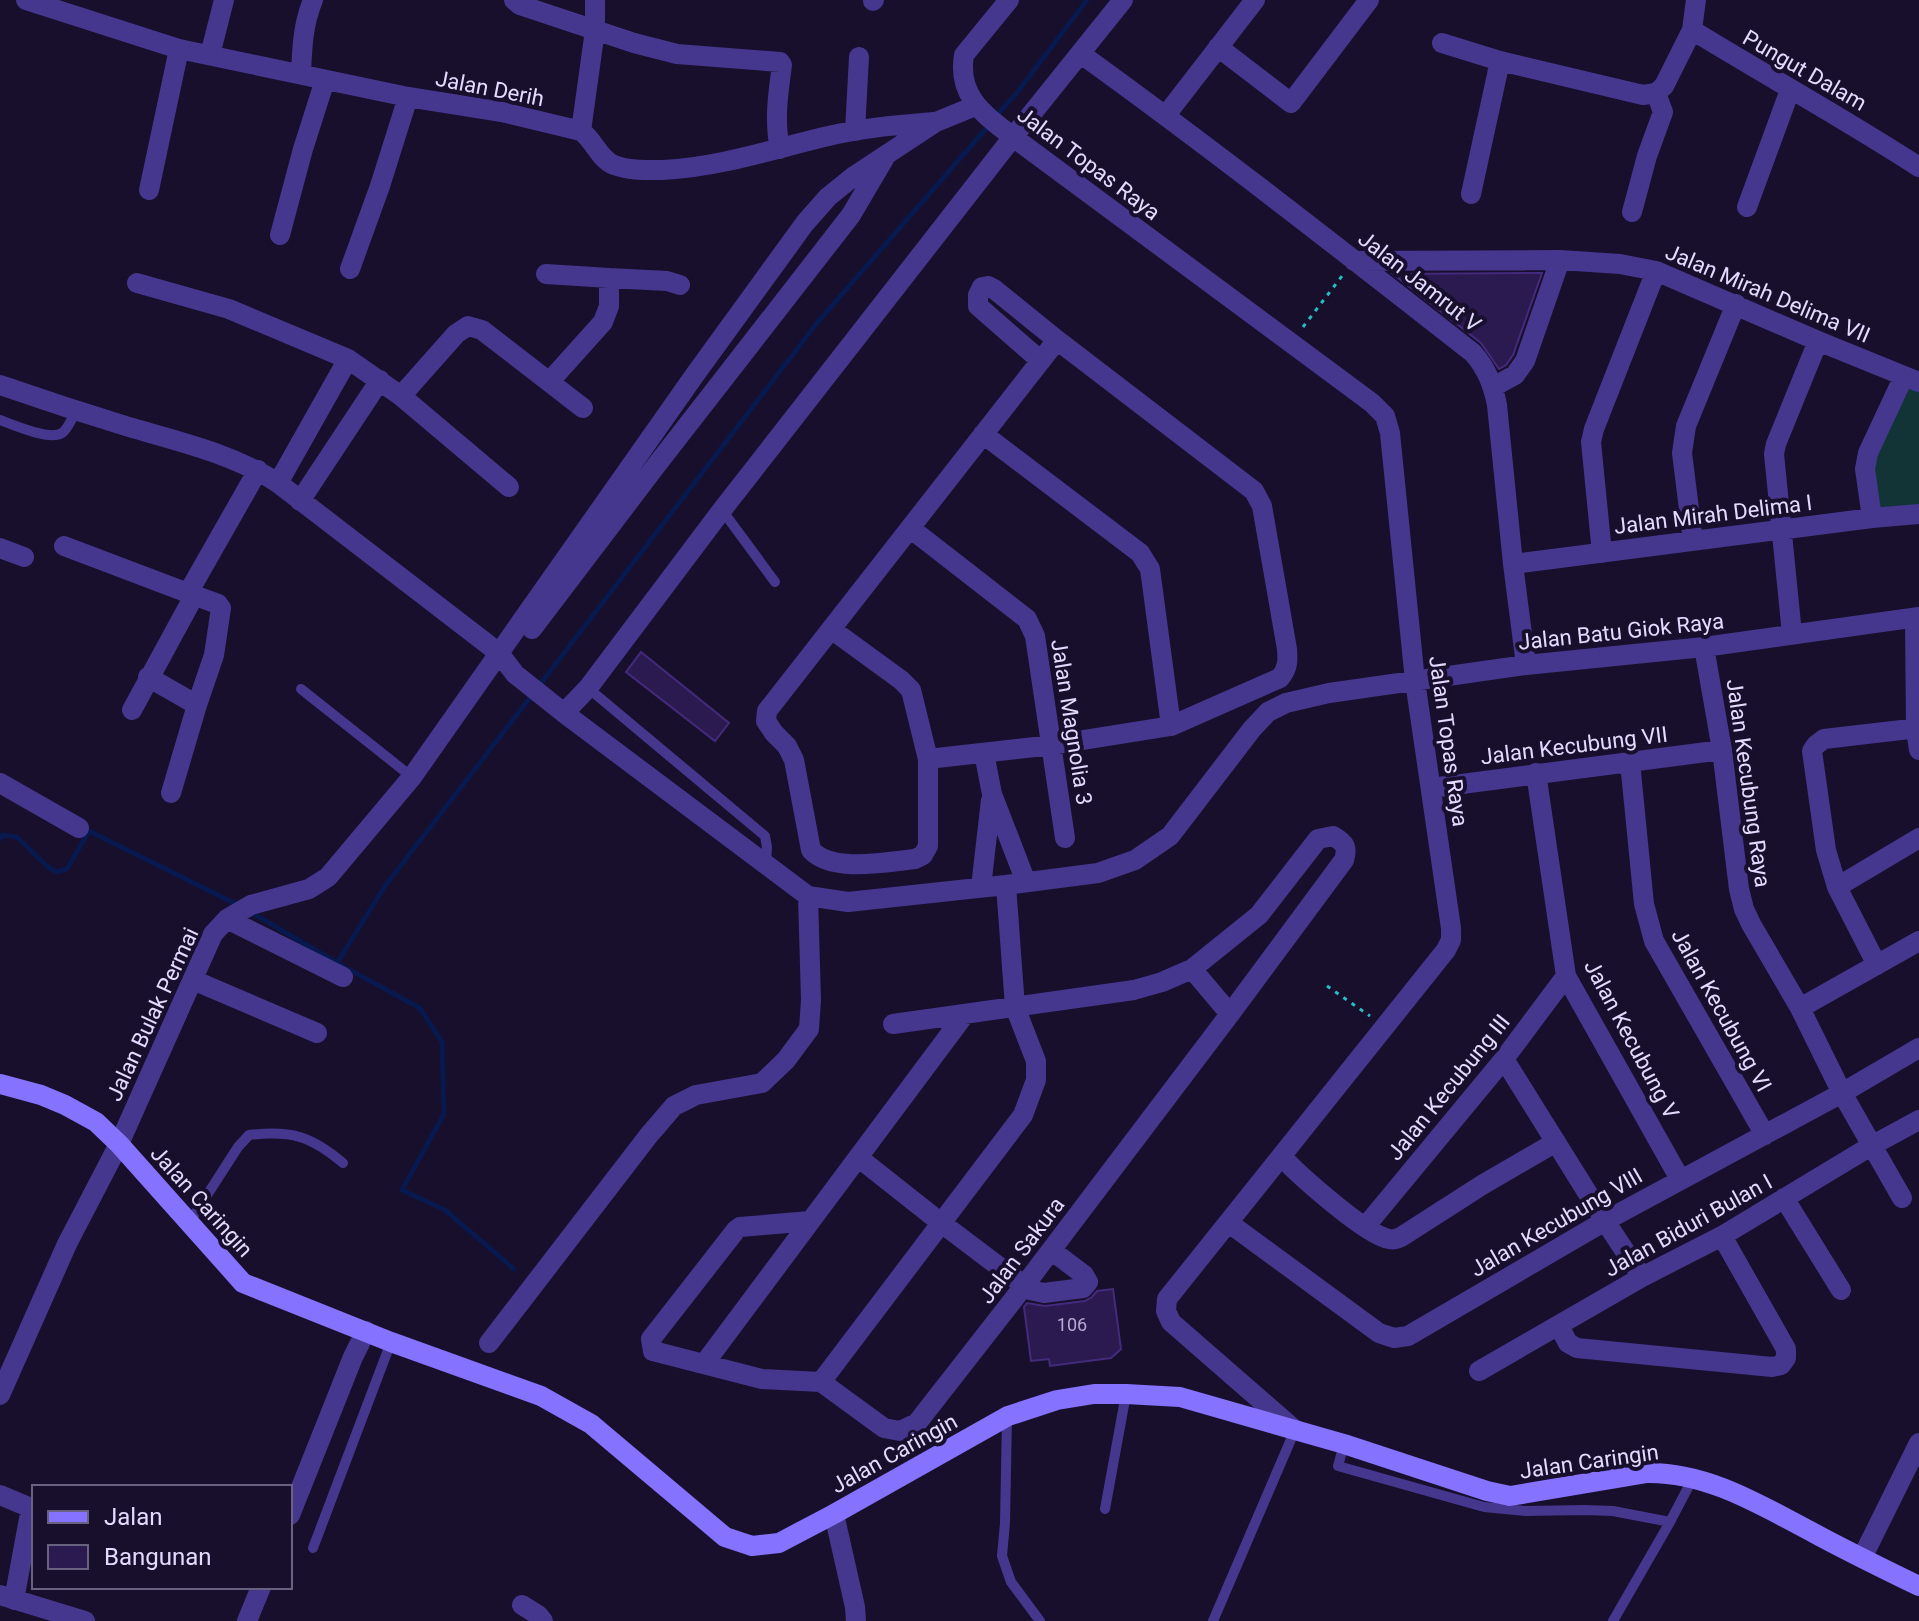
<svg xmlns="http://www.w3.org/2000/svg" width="1919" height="1621" font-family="Roboto,sans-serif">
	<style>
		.green { fill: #123437 }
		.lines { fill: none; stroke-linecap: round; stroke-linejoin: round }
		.stream { stroke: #07194e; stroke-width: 5 }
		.building { fill: #2b1a4f; stroke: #442a7c; stroke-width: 2 }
		.path { stroke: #27bdc6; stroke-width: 3; stroke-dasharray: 4 6; stroke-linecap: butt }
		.lane { stroke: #45378e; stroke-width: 10 }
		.street { stroke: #45378e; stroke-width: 20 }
		.secondary { stroke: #8572ff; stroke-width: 20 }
		.labels { text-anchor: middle; stroke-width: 8; stroke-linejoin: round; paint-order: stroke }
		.number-label { font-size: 18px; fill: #b5abd3 }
		.street-label { font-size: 22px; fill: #e3dbff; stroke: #180f2c }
	</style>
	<rect width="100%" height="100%" fill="#180f2c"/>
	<path class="green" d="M1904 376 1919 382V514L1872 518 1868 453Z"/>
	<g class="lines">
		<path class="stream" d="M996 116 1016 94 1087 0
			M538 687 817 323 990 124
			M0 839 3 835 17 837 48 867 57 872 67 869 89 831 240 906
			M249 911 337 963 385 886 532 695
			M337 963 420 1008 442 1042 444 1114 402 1190 445 1210 514 1269"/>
	</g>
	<path class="building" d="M1542 273 1513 355 1506 365 1499 369 1481 343 1393 274Z
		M641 652 729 723 715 741 626 672Z
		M1113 1289 1121 1349 1111 1358 1050 1366 1049 1359 1031 1361 1024 1307 1027 1303 1045 1306 1085 1301 1092 1297 1097 1291Z"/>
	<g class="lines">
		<path class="path" d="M1303 327 1342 276
			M1327 986 1370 1016"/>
		<path class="lane" d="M0 420C13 425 50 441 62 433 68 429 72 418 76 411
			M722 510 775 582
			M588 688 765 836 767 847 766 863
			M301 689 412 777
			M189 1223 238 1147 249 1135C291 1130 311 1136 343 1163
			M1007 1418 1005 1523 1002 1556 1011 1582 1040 1621
			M1344 1444 1338 1466 1484 1507 1526 1511 1585 1510 1613 1511 1670 1522 1693 1478
			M1105 1509 1126 1394
			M313 1548 391 1342
			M1213 1621 1295 1430
			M1613 1621 1670 1522"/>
		<path class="street" d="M26 0 179 49 408 97 502 112 581 131C594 140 599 159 614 165 630 171 647 170 663 170 719 167 770 150 824 137 860 128 897 125 933 122
			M514 0 520 5 634 43 677 54 780 62 782 65C778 94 774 121 780 149
			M1009 0 964 55C957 97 985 115 1013 137L1372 403 1385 416 1390 433 1415 681 1451 928V940L1446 950 1167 1299 1166 1311 1171 1322 1295 1430
			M1696 0 1692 30C1767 76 1845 119 1919 167
			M873 1 874 0
			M1442 43 1500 61 1643 95 1656 93 1664 86 1692 30
			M1218 47 1291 103 1369 0
			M1081 54C1214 150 1344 252 1473 353 1487 369 1493 385 1497 405L1513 564 1526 665
			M210 55 224 0
			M301 74C302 48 303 24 313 0
			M1166 115 1255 0
			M581 131 595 30V0
			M855 131 859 57
			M149 190 179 49
			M1471 194 1500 61
			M1747 207 1790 90
			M1632 212 1647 156 1663 112 1656 93
			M280 235 303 149 325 80
			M1354 261 1560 260 1620 264 1656 271 1818 341 1919 382
			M350 269 380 186 408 97
			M546 274 609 278V306L603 322 550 381
			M609 278 667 281 680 285
			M137 283 229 309 348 359 401 396 509 487
			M0 385C43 400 86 414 129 427 181 442 233 454 278 483L499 653 515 674 564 713 808 896 848 902 1006 885 1098 873 1135 860 1170 836 1252 729 1268 712 1286 703 1329 693 1526 665 1704 647 1919 617
			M1493 387 1515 375 1525 361 1560 260
			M401 396 456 334 468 326 482 330 583 408
			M983 434 1140 553 1150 569 1171 726
			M278 483 348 359
			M300 501 380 380
			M1872 518 1865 469 1868 453 1904 376
			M910 528 1027 619 1035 636 1065 838
			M1693 541 1682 453 1686 426 1736 304
			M64 546 188 593
			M0 548 24 557
			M1602 553 1591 442 1594 429 1656 271
			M1513 564 1872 518 1919 514
			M1915 618 1916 729 1919 750
			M532 629 655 467 851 215 884 159
			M831 629 901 680 911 690 928 759V846L923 855 915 859C887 862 832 873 811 850L794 760 787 746 774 733 766 721 767 711 1057 340
			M1792 634 1774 454 1776 444 1818 341
			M1704 647 1722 750 1739 889 1744 909 1751 924 1800 1008 1842 1093 1902 1198
			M148 677 197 705
			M132 710 194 596
			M564 713 588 688 722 510 1013 137 1123 0
			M984 753 992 794 1026 882
			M928 759 1052 745 1171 726 1280 678C1288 668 1288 661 1287 649L1262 506 1254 491 1057 340 994 289 988 286 982 287 978 295V306L1041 361
			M1630 762 1644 904 1654 941 1765 1135
			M1536 773 1566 976 1680 1179
			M0 783 79 828
			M1431 788 1722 750
			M171 793 197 705 214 655 221 608 218 604 188 593 258 470
			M981 887 991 800
			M1837 887 1919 838
			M227 919 343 977
			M1877 965 1837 887 1826 850 1812 751 1816 745 1824 739 1919 728
			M193 980 317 1033
			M1800 1008 1919 941
			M893 1024 1134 990 1162 982 1192 969 1259 915 1318 839 1333 836C1345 843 1348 847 1344 860L1230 1014 1192 969
			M1504 1059 1605 1221 1642 1277
			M1282 1157C1300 1176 1366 1235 1389 1239 1394 1240 1396 1239 1401 1237L1482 1185 1556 1142
			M859 1158 940 1222 1030 1290 1044 1293 1083 1288 1088 1282 1084 1275 1051 1250
			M1784 1198 1841 1290
			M810 1221 740 1227 736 1230 651 1339 653 1351 762 1379 821 1382
			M1229 1223 1379 1333 1394 1338 1408 1336 1605 1221 1842 1093 1919 1048
			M1365 1227 1504 1059 1566 976
			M1559 1326 1568 1343 1577 1348 1772 1367 1781 1365 1786 1358V1349L1722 1236
			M489 1343 649 1135 674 1106 696 1095 762 1083 786 1060 809 1029 811 1000 808 896
			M704 1364 965 1014
			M1479 1371 1642 1277 1722 1236 1871 1146 1919 1120
			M821 1382 884 1428 900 1431 917 1423 1024 1286 1230 1014
			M821 1382 1023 1115 1036 1080V1061L1015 1007 1006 885
			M0 1395 67 1244 119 1144 213 934 227 919 251 905 309 889 328 877 412 777 694 376 805 223 828 197 854 176 936 122 975 106
			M0 1495 31 1508 14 1600
			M834 1514 855 1607 856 1621
			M290 1515 353 1357 366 1331
			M1862 1558 1919 1443
			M0 1595 85 1621
			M522 1605 538 1615 543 1621
			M247 1621 261 1587"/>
		<path class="secondary" d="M0 1084 41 1095 65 1105 96 1122 119 1144 243 1283 391 1342 541 1396 591 1424 725 1537 752 1546 779 1543 834 1514 1008 1416 1057 1400 1094 1394H1126L1180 1397 1344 1444 1487 1491 1510 1496 1647 1473C1708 1472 1762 1506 1814 1533 1849 1552 1884 1569 1919 1586"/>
	</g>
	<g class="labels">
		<g class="number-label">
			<text x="1072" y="1331">106</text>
		</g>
		<g class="street-label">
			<text transform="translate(1805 70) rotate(30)" y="8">Pungut Dalam</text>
			<text transform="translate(490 88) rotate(11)" y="8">Jalan Derih</text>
			<text transform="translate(1089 163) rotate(37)" y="8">Jalan Topas Raya</text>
			<text transform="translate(1420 281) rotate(38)" y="8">Jalan Jamrut V</text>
			<text transform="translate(1768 293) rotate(23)" y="8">Jalan Mirah Delima VII</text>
			<text transform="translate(1713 514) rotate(-7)" y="8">Jalan Mirah Delima I</text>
			<text transform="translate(1621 631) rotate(-6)" y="8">Jalan Batu Giok Raya</text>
			<text transform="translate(1072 722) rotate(81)" y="8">Jalan Magnolia 3</text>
			<text transform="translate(1449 741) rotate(82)" y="8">Jalan Topas Raya</text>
			<text transform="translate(1574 745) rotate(-7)" y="8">Jalan Kecubung VII</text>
			<text transform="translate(1749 783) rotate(82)" y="8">Jalan Kecubung Raya</text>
			<text transform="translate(1722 1010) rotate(61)" y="8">Jalan Kecubung VI</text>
			<text transform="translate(152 1014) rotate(-65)" y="8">Jalan Bulak Permai</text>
			<text transform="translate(1632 1039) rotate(62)" y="8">Jalan Kecubung V</text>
			<text transform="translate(1448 1087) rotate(-51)" y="8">Jalan Kecubung III</text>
			<text transform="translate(202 1201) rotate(48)" y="8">Jalan Caringin</text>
			<text transform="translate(1556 1222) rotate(-30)" y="8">Jalan Kecubung VIII</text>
			<text transform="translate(1688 1225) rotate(-29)" y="8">Jalan Biduri Bulan I</text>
			<text transform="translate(1021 1250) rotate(-53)" y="8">Jalan Sakura</text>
			<text transform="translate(894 1453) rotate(-29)" y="8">Jalan Caringin</text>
			<text transform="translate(1589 1461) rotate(-8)" y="8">Jalan Caringin</text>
		</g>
	</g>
	<rect x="32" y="1485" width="260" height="104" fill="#180f2c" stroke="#696180" stroke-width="2"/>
	<rect x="48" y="1511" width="40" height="12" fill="#8572ff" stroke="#696180" stroke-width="2"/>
	<text x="104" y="1525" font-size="24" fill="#e3dbff">Jalan</text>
	<rect x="48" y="1545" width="40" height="24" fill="#2b1a4f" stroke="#696180" stroke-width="2"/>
	<text x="104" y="1565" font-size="24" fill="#e3dbff">Bangunan</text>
</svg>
